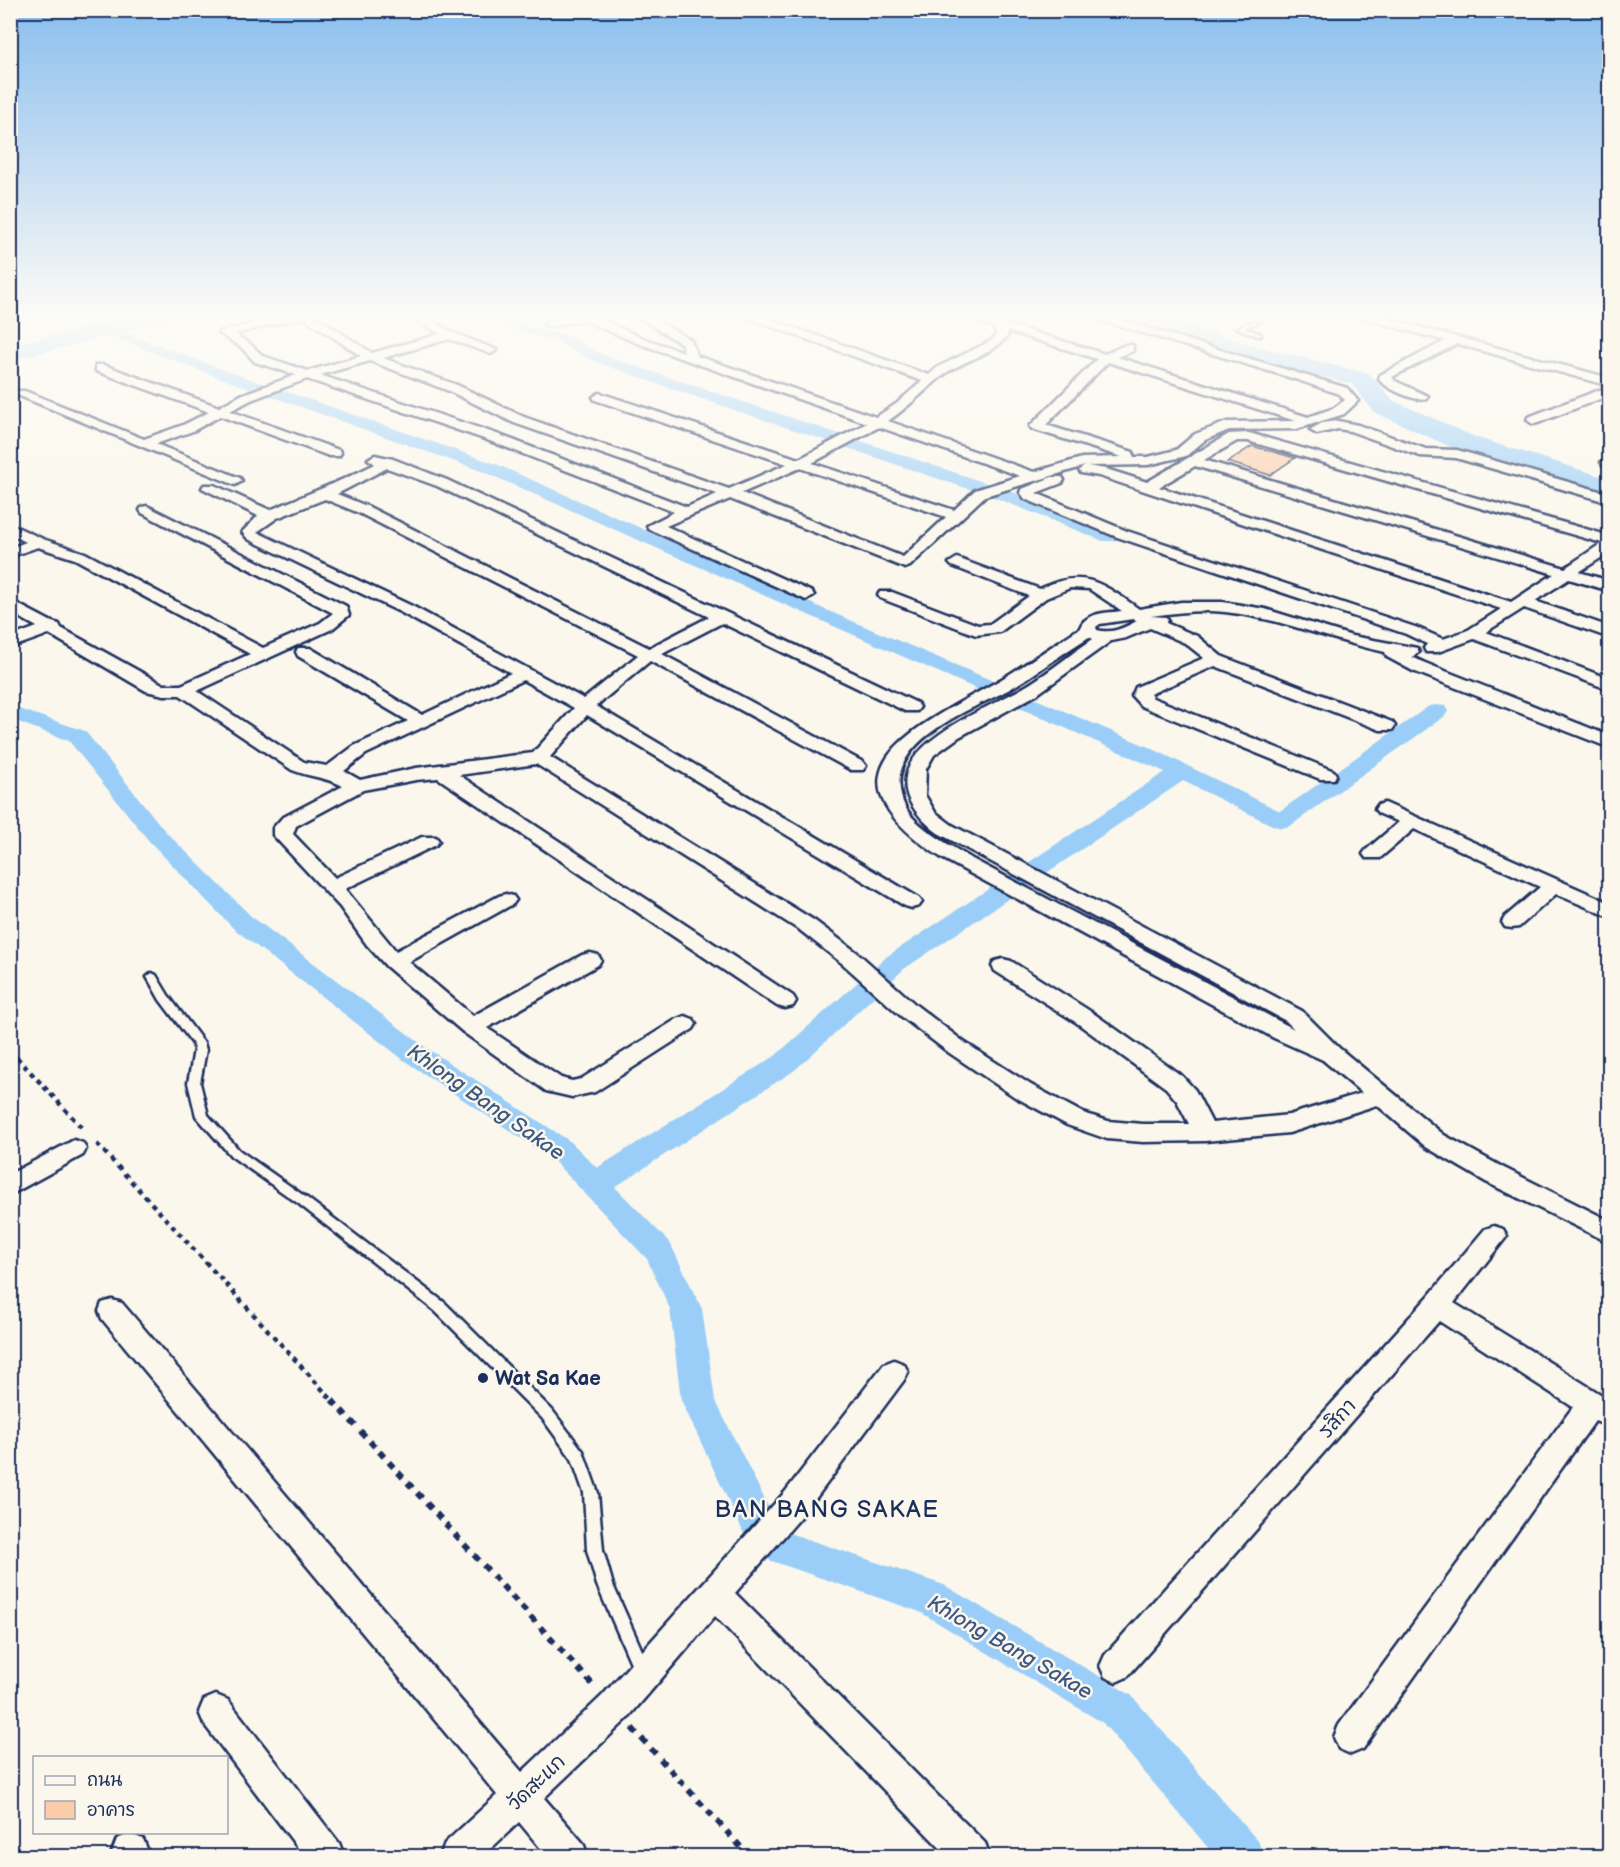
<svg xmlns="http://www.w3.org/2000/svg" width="1620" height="1867" font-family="'Balsamiq Sans','Playpen Sans Thai',sans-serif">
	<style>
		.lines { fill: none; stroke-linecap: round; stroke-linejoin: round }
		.canal { fill: #9acef8; fill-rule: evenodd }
		.river { fill: #9acef8; fill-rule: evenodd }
		.building { fill: #fbccaa; stroke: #1b2f5e; stroke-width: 1.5 }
		.lane-casing { stroke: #1b2f5e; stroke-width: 5 }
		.street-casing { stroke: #1b2f5e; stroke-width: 5 }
		.path-far1 { stroke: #1b2f5e; stroke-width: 4.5; stroke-dasharray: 5 5; stroke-linecap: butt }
		.path { stroke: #1b2f5e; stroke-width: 6; stroke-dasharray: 7 7; stroke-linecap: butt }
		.lane { fill: #fbf7ec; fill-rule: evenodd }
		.street { fill: #fbf7ec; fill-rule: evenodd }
		.poi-dot { fill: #1b2f5e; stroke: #fbf7ec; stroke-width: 2 }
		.labels { text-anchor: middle; stroke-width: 5; stroke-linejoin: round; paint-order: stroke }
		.near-poi-label { font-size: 20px; font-weight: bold; fill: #1b2f5e; stroke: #fbf7ec; text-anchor: start }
		.near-street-label { font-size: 20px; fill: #1b2f5e; stroke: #fbf7ec }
		.near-water-label { font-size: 21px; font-style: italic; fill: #3b5784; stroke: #fbf7ec }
		.near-quarter-label { font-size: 24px; letter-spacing: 1.5px; fill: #1b2f5e; stroke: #fbf7ec }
	</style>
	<rect width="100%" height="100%" fill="#fbf7ec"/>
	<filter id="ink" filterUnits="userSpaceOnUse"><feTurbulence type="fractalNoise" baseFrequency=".0167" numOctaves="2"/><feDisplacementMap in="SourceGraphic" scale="12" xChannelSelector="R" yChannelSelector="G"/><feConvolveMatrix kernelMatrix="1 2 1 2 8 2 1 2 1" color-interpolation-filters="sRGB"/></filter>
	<g filter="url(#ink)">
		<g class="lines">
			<path class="canal" d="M480 316H497L506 320 566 335 603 355 1013 492 1115 533 1118 537 1115 541H1103L1001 500 661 385 593 361 556 341 496 326Z
				M105 325 227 371 496 464 826 610 1151 748 1280 811 1429 706 1437 705 1445 706 1448 711 1445 716 1290 826 1282 828 1274 826 1183 781 904 969 795 1070 615 1187 670 1243 702 1309 715 1400 780 1530 944 1585 1131 1695 1258 1841 1264 1856H1215L1103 1723 920 1612 754 1555 681 1400 670 1309 647 1259 551 1158 405 1061 233 928 149 841 69 741 10 719V706L85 731 165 831 251 916 425 1047 571 1142 597 1168 775 1056 886 957 1165 772 484 472 217 377 100 332 98 329Z"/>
			<path class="river" d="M134 316H173L169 321 10 360V345Z
				M1126 316H1160L1248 344 1370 374 1392 400 1475 437 1610 479V498L1455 449 1374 412 1352 384 1231 355 1130 321Z"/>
		</g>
		<path class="building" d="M1252 446 1295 458 1270 475 1227 462Z"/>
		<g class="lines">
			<defs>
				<path id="lane" d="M1265 316H1272L1245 328 1261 334V336H1257L1237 328Z
					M152 973 156 975 168 995 204 1043 206 1050 200 1083 208 1115 239 1150 307 1198 445 1303 552 1410 583 1451 598 1493 603 1550 613 1585 651 1671 649 1677 643 1679 637 1677 597 1585 587 1550 584 1493 572 1459 542 1418 435 1311 299 1204 231 1156 196 1116 188 1083 194 1050 193 1044 160 1000 147 977Z"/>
				<path id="street" d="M285 316H315L372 353 440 334 409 316H423L454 333 497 350 491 354 449 339 383 358 457 385 524 417 729 489 787 464 595 400 593 397 599 393 603 394 799 459 867 423 637 343 583 320 549 327 545 326V322L571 316H592L645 339 684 352 682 344 636 316H649L691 340 697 356 876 417 896 404 922 381 748 318 747 316H761L929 375 938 367 991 341 996 335 994 327 967 318 966 316H981L998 321 1001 316H1011L1007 324 1105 354 1125 345H1133V351L1117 357 1308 417 1334 408 1345 400 1339 394 1295 379 1094 318 1092 316H1108L1347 388 1358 401 1344 414 1297 429 1229 430 1205 440 1186 456 1148 465 1087 466 1106 469 1147 482 1229 434 1249 433 1610 536V552L1579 572 1610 581V591L1569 579 1535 601 1610 627V638L1524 608 1486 632 1610 679V690L1474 639 1438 652H1426L1424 648 1427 644 1406 634 1117 537 1025 499 1020 492 1022 489 1052 477H1062L1064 480 1062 483 1036 493 1127 531 1418 628 1443 639 1468 630 1501 609 1099 476 1081 473 1079 470 1085 466 985 496 910 566 905 568 730 499 666 526 812 592 814 595 806 600 649 529 647 526 674 512 487 440 307 379 251 400 230 411 339 450 341 453 339 456H329L220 416 193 431 156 444 240 478 242 481 235 485 15 394 17 391H25L144 439 183 425 209 412 96 371V365H104L219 407 243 394 296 375 255 362 242 348 219 333 221 331ZM303 317 304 318 361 356 308 371 263 356 250 344 235 334ZM1007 331 1097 359 1030 426 1032 429 1122 457 1082 458 1034 472 888 421C909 407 925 389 945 374 965 359 992 356 1008 335ZM370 361 449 391 514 423 717 494 687 507 497 434 320 375ZM1108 362 1296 421 1227 422 1195 434 1176 450 1148 457H1133V452L1046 425ZM879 427 1020 476 975 490 954 510 812 463ZM1237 441H1248L1602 543 1565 568 1204 460ZM1195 466 1554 574 1511 602 1159 487ZM800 468 946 517 903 557 742 493Z
					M1362 316H1378L1610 378V386L1457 344 1392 377 1395 381 1428 396 1426 399C1413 401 1388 389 1379 380L1380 375 1445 341 1363 318Z
					M1610 386V395L1538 423 1533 424 1527 420 1528 417Z
					M1338 421 1358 425 1426 449 1457 450 1610 494V503L1456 458 1420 456 1350 431 1338 429 1317 434 1310 430 1322 423Z
					M375 455 393 459 447 480 917 703 920 707 917 711H905L722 623 662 654 863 762 866 766 863 770H851L650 661 596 706 919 898 922 902 919 906 912 908 905 906 587 715 550 757 815 921 859 954 917 1006 964 1042 1031 1085 1083 1113 1108 1121 1143 1124H1189L1177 1101 1166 1088 1077 1023 995 971 992 966 995 961 1003 959 1011 961 1093 1013 1182 1076 1195 1090 1212 1123 1289 1115 1362 1093 1323 1060 1274 1038 942 858C809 771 916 728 1000 680 1027 664 1053 645 1080 628 1085 612 1108 613 1122 611L1089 589 1070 588 1046 598 1000 632 976 635 880 598 878 595 880 592H892L978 625 990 624 1029 596 952 566 949 563 957 558 1040 589C1083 567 1103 584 1139 609L1181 602H1223L1265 609 1352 636 1417 648 1419 652 1412 657 1425 663 1610 736V748L1413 671 1387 657 1385 652C1331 641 1280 618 1225 612 1200 609 1175 613 1151 616L1166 617 1168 620 1166 623 1197 636 1221 656 1392 722 1395 726 1392 730H1380L1215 666 1150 694 1153 698 1334 771 1336 775 1334 779H1320L1141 706 1132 696 1136 687 1204 658 1185 643 1150 628 1126 638 1111 641 1036 695 959 737 934 755 926 769 925 795 935 812 952 825 1302 1011 1339 1048 1444 1135 1504 1168 1610 1221V1243L1486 1182 1426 1147 1377 1105 1289 1133 1205 1141 1143 1142 1107 1139 1067 1125 1015 1097 948 1052 901 1016 843 964 801 931 536 764 459 775 793 996 796 1001 793 1006 785 1008 777 1006 438 778 416 780 363 790 296 826 293 834 335 878 422 837H436L439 841 436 845 345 889 396 951 499 896 506 894 513 896 516 900 513 904 409 962 473 1016 582 955 590 953 598 955 601 960 598 965 487 1028 561 1078 572 1081 581 1079 677 1019 685 1016 693 1019 696 1024 693 1029 595 1092 572 1097 546 1091 463 1032 386 966 367 945 340 907 273 835V828L282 818 343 786C326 777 309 777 292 770L180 695H164L146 691 49 634 10 648V637L37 627 10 612V600L52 622 59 624 61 628 164 685H181L250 654 75 559 38 547 10 557V548L26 542 10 534V524L43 539 85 553 263 648 320 623 333 613 142 513 140 510 142 507 147 506 346 606 349 615 332 629 197 691 304 762 327 766 354 746 408 721 298 656 296 652 298 648H310L422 715 511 673 402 613 248 539 242 532 258 516 202 488 204 485H214L270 510C305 495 340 482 375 464L368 459ZM387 468 437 486 709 617 649 648 369 507 337 494ZM325 499 359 513 638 655 584 699 414 607 257 532 277 518ZM1133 619 1137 621C1123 628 1112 634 1097 630L1096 627 1100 624ZM1089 637 1093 639C1069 655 1046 675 1021 689 967 719 848 762 938 833L1286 1021 1294 1029 974 860C953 847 930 835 913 818 906 810 901 800 900 789 892 739 972 709 1008 690 1036 674 1061 654 1089 637ZM523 680 574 708 533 753 416 768 360 780 344 771 366 754Z
					M1610 457V466L1603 465 1601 462Z
					M1385 803 1610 903V917L1556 894 1519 927 1512 928 1505 927 1502 922 1505 917 1540 887 1414 829 1380 858H1366L1363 854 1366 850 1399 822 1378 813 1375 809 1378 805Z
					M74 1140 83 1143 86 1149 83 1155 10 1195V1174Z
					M1494 1226 1503 1229 1507 1236 1454 1303 1610 1400V1427L1595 1421 1363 1749 1351 1754 1339 1749 1334 1737 1339 1725 1573 1407 1439 1321 1127 1677 1116 1682 1105 1677 1100 1666 1105 1655 1427 1298 1485 1229Z
					M112 1300 122 1303 522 1772 602 1696 785 1492 884 1364 894 1360 904 1364 908 1372 904 1380 807 1510 735 1593 985 1843 990 1856H948L715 1616 626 1720 544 1798 583 1843 588 1856H547L519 1822 483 1856H440L445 1843 497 1795 102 1319 99 1311 102 1303Z
					M216 1695 228 1700 339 1843 344 1856H304L204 1724 199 1712 204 1700Z
					M130 1834 143 1839 150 1856H114L112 1852 117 1839Z"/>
			</defs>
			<use href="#lane" class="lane-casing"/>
			<use href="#street" class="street-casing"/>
			<path class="path-far1" d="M10 1050 84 1130
				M97 1144 333 1401"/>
			<path class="path" d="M332 1400 595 1687
				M632 1728 749 1856"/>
			<use href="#lane" class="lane"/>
			<use href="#street" class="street"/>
		</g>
	</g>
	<linearGradient id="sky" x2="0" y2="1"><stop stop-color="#89beee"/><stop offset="0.55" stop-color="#fdfbf6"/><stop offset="1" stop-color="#fdfbf6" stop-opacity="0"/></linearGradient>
	<rect width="1620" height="577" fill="url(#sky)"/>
	<circle class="poi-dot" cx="483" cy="1378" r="6"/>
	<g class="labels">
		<g class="near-poi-label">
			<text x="495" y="1385">Wat Sa Kae</text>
		</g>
		<g class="near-street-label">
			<text transform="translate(1337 1418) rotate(-48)" y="7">รสิกา</text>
			<text transform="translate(536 1782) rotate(-44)" y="7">วัดสะแก</text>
		</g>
		<g class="near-water-label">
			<text transform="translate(486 1102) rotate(35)" y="7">Khlong Bang Sakae</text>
			<text transform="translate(1010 1647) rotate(30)" y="7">Khlong Bang Sakae</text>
		</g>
		<g class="near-quarter-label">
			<text x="827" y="1517">BAN BANG SAKAE</text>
		</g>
	</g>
	<rect width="1620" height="1867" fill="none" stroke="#fbf7ec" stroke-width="36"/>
	<rect x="18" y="18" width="1584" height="1831" fill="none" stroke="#1b2f5e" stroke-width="2" filter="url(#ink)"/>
	<rect x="33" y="1756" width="195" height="78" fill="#fbf7ec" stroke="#a1a7b3" stroke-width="1.5"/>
	<rect x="45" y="1776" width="30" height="9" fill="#fbf7ec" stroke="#a1a7b3" stroke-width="1.5"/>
	<text x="87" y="1786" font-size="18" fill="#1b2f5e">ถนน</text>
	<rect x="45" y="1801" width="30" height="18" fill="#fbccaa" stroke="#a1a7b3" stroke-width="1.5"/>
	<text x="87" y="1816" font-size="18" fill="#1b2f5e">อาคาร</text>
</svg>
